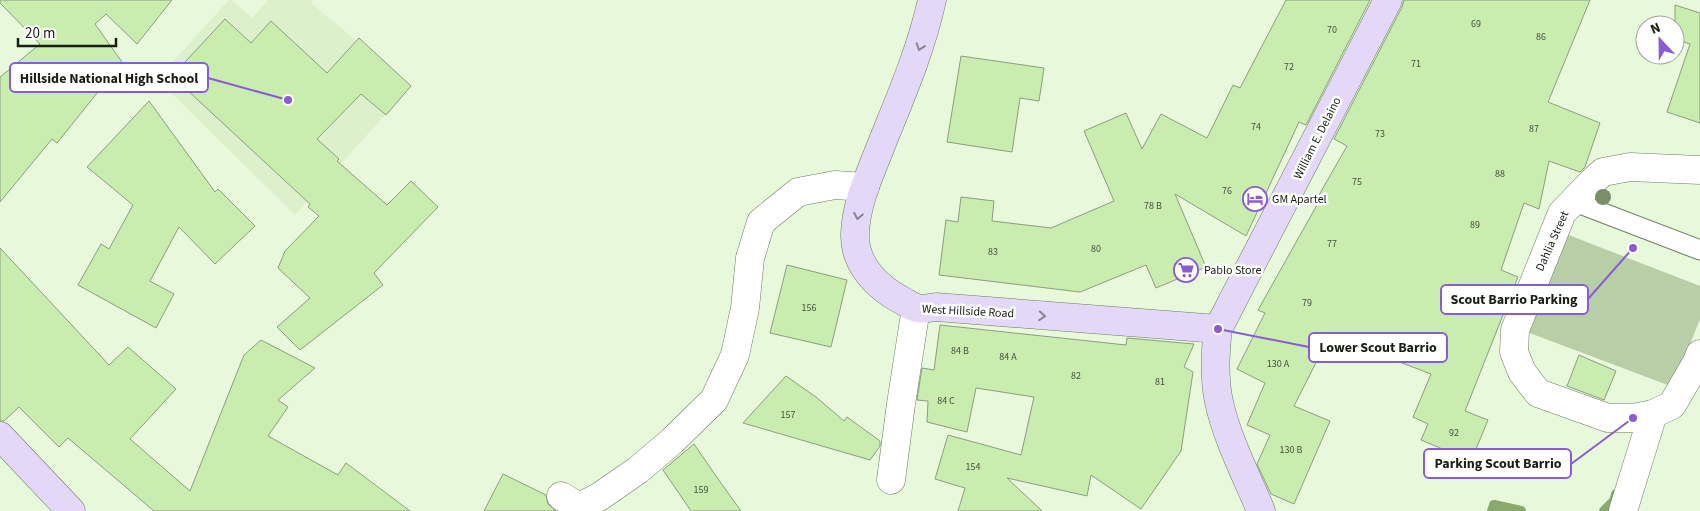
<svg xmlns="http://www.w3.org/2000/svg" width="1700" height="511" font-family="'Source Sans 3',sans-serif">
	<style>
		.built { fill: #dbf0cb }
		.green { fill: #b8cea7 }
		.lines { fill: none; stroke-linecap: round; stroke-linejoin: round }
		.stream { stroke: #89a96f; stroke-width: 10 }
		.building { fill: #c9ecaf; stroke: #8c9d80 }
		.lane-casing { stroke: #6c7b60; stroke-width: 21 }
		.street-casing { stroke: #6c7b60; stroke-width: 29 }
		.secondary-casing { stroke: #6c7b60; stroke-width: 29 }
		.lane { stroke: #fff; stroke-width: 19 }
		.street { stroke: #fff; stroke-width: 28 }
		.secondary { stroke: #e3d8f8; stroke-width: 28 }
		.tree { fill: #7b8e69 }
		.oneway { stroke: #888591 }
		.labels { text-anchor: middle; stroke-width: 5; stroke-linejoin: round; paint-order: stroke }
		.number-label { font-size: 10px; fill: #45523b }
		.street-label { font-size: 12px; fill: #191f14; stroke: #fff }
		.poi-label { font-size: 12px; fill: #191f14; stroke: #fff; text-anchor: start }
		.leader { fill: none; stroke: #895cd6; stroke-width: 2 }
		.callout-dot { fill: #895cd6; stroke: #fff; stroke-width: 2 }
		.callout { fill: #fff; stroke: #895cd6; stroke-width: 2 }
		.callout-label { font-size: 14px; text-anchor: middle; font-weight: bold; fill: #191f14 }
	</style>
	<rect width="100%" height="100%" fill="#e8f9db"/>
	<path class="built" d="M229 0H232L252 18 268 0H313L311 3 411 86 295 215 157 79Z"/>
	<path class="green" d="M1566 234 1700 286V319L1673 387 1527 332Z"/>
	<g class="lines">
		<path class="stream" d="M1492 511 1494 505 1521 511
			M1604 511 1614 501 1616 494"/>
	</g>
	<path class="building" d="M0 0H172L137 44 106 14 95 24 122 62 57 143 52 139 0 202V77L40 44 0 3Z
		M1286 0H1370L1306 125 1299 122 1246 236 1175 194 1206 267 1156 288 1146 265 1080 292 939 275 946 220 958 222 961 197 994 201 992 221 1051 228 1114 201 1084 131 1126 113 1142 149 1161 114 1207 138 1233 85 1240 88Z
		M1404 0H1590L1548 102 1600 123 1585 167 1580 172 1549 161 1539 209 1524 203 1501 270 1518 277 1465 411 1488 420 1471 461 1421 440 1428 424 1413 417 1431 374 1334 337 1328 347 1325 345 1294 406 1330 421 1294 504 1271 494 1257 464 1270 435 1247 425 1265 383 1237 369 1265 313 1258 310 1322 196 1319 195 1347 146 1334 139 1402 7Z
		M1675 5 1700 13V123L1667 112 1690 44 1675 39Z
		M225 19 251 43 271 21 327 73 359 38 411 86 386 115 361 94 317 139 339 159 337 161 387 205 411 181 438 207 374 273 383 285 300 350 277 327 310 298 278 268 285 251 319 216 308 207 310 204 172 76Z
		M961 56 1044 68 1039 101 1020 98 1012 152 947 142Z
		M149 101 215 192 218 189 255 226 215 264 179 227 150 281 174 294 156 328 78 285 101 244 109 249 133 205 87 167Z
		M0 248 109 365 128 347 176 389 130 439 190 491 244 355 261 340 315 368 278 400 288 407 268 436 338 475 346 463 410 511H154L68 438 59 447 19 407 4 421H0Z
		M787 265 847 280 831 347 770 333Z
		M940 325 1126 345 1127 338 1194 344 1184 367 1193 372 1181 451 1141 509 1091 475 1087 496 1007 478 1042 511H958L965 488 935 479 948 435 1021 455 1034 397 976 388 967 432 927 422 928 401 917 400 922 368 934 370Z
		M1579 355 1616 371 1604 400 1567 386Z
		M786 376 816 397 844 421 847 417 880 441V446L870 460 743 423Z
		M694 444 716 476 741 511H691L663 470Z
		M503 474 546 495 548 504 556 511H484Z"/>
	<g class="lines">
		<defs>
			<path id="lane" d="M1572 201 1700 250"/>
			<path id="street" d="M1700 170 1630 167 1603 172 1592 182 1562 213 1515 330 1514 352 1522 372 1538 393 1608 418H1633L1653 414 1672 405 1697 362 1700 354
				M891 480 901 404 916 308
				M561 496 579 507 599 497 638 470 672 441 714 400 735 355 745 308 750 258 761 222 798 192 835 185 865 187
				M1623 511 1653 414"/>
			<path id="secondary" d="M932 0C921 50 901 96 882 143 871 172 856 202 855 234 854 265 878 288 903 301 907 303 912 307 917 308 922 309 930 308 936 307L1218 329
				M0 436 71 511
				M1261 511C1247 477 1227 439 1219 402 1214 379 1215 353 1218 329L1388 0"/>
		</defs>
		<use href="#lane" class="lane-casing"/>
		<use href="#street" class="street-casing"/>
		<use href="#secondary" class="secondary-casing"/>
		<use href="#lane" class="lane"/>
		<use href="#street" class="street"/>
		<use href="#secondary" class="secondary"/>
	</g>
	<circle class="tree" cx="1603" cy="197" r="8"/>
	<defs><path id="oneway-chevron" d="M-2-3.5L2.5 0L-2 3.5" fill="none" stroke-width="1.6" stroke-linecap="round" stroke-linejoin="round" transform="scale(1.25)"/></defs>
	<g class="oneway">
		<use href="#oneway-chevron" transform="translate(920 47) rotate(109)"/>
		<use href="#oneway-chevron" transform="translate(858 216) rotate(101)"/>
		<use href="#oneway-chevron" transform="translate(1042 316) rotate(4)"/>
	</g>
	<defs>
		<symbol id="hotel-ring" viewBox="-11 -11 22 22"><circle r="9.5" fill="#fff" stroke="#895cd6" stroke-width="1.5"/><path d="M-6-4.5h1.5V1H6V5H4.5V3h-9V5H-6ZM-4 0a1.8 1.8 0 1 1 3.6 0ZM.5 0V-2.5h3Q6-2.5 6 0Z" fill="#895cd6"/></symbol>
		<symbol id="supermarket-ring" viewBox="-11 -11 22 22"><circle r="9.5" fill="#fff" stroke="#895cd6" stroke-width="1.5"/><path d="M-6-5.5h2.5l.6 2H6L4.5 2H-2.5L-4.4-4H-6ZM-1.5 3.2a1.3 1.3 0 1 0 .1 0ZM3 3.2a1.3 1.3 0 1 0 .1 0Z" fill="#895cd6"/></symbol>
	</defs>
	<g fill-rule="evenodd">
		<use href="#hotel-ring" x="1241" y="185" width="28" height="28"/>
		<use href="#supermarket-ring" x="1172" y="256" width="28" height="28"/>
	</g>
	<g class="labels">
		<g class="number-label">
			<text x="1476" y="27">69</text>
			<text x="1332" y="33">70</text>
			<text x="1541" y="40">86</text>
			<text x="1416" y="67">71</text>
			<text x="1289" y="70">72</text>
			<text x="1256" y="130">74</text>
			<text x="1534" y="132">87</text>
			<text x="1380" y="137">73</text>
			<text x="1500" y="177">88</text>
			<text x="1357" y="185">75</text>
			<text x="1227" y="194">76</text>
			<text x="1153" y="209">78 B</text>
			<text x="1475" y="228">89</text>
			<text x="1332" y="247">77</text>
			<text x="1096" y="252">80</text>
			<text x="993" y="255">83</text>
			<text x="1307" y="306">79</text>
			<text x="809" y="311">156</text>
			<text x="960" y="354">84 B</text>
			<text x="1008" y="360">84 A</text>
			<text x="1278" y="367">130 A</text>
			<text x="1076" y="379">82</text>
			<text x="1160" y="385">81</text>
			<text x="946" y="404">84 C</text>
			<text x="788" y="418">157</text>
			<text x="1454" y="436">92</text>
			<text x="1291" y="453">130 B</text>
			<text x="973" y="470">154</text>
			<text x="701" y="493">159</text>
		</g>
		<g class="street-label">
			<text transform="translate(1317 138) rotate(-63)" y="4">William E. Delaino</text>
			<text transform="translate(1552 241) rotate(-66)" y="4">Dahlia Street</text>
			<text transform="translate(968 311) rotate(3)" y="4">West Hillside Road</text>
		</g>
		<g class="poi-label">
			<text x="1272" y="203">GM Apartel</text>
			<text x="1204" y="274">Pablo Store</text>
		</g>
	</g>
	<path class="leader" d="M288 100L208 78M1633 248L1588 299M1218 329L1309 347M1633 418L1571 464"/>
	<g class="callout-dot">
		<circle cx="288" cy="100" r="5"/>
		<circle cx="1633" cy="248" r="5"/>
		<circle cx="1218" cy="329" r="5"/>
		<circle cx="1633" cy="418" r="5"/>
	</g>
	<g class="callout">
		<rect x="10" y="63" width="198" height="29" rx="5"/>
		<rect x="1441" y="285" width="147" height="29" rx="5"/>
		<rect x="1309" y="333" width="138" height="29" rx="5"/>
		<rect x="1424" y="449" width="147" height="29" rx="5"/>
	</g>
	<g class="callout-label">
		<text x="109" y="83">Hillside National High School</text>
		<text x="1514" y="304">Scout Barrio Parking</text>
		<text x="1378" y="352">Lower Scout Barrio</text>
		<text x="1498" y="468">Parking Scout Barrio</text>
	</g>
	<g transform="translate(1660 40) rotate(338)"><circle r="24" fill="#ffffff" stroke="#a3a5a1"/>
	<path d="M0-4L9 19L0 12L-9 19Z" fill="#895cd6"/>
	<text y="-8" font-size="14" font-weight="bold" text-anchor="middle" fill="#191f14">N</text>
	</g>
	<path d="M18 38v8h98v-8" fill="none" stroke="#191f14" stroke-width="2.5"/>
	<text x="25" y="38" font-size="15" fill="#191f14" stroke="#ffffff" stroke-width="4" paint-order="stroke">20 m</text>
</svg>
